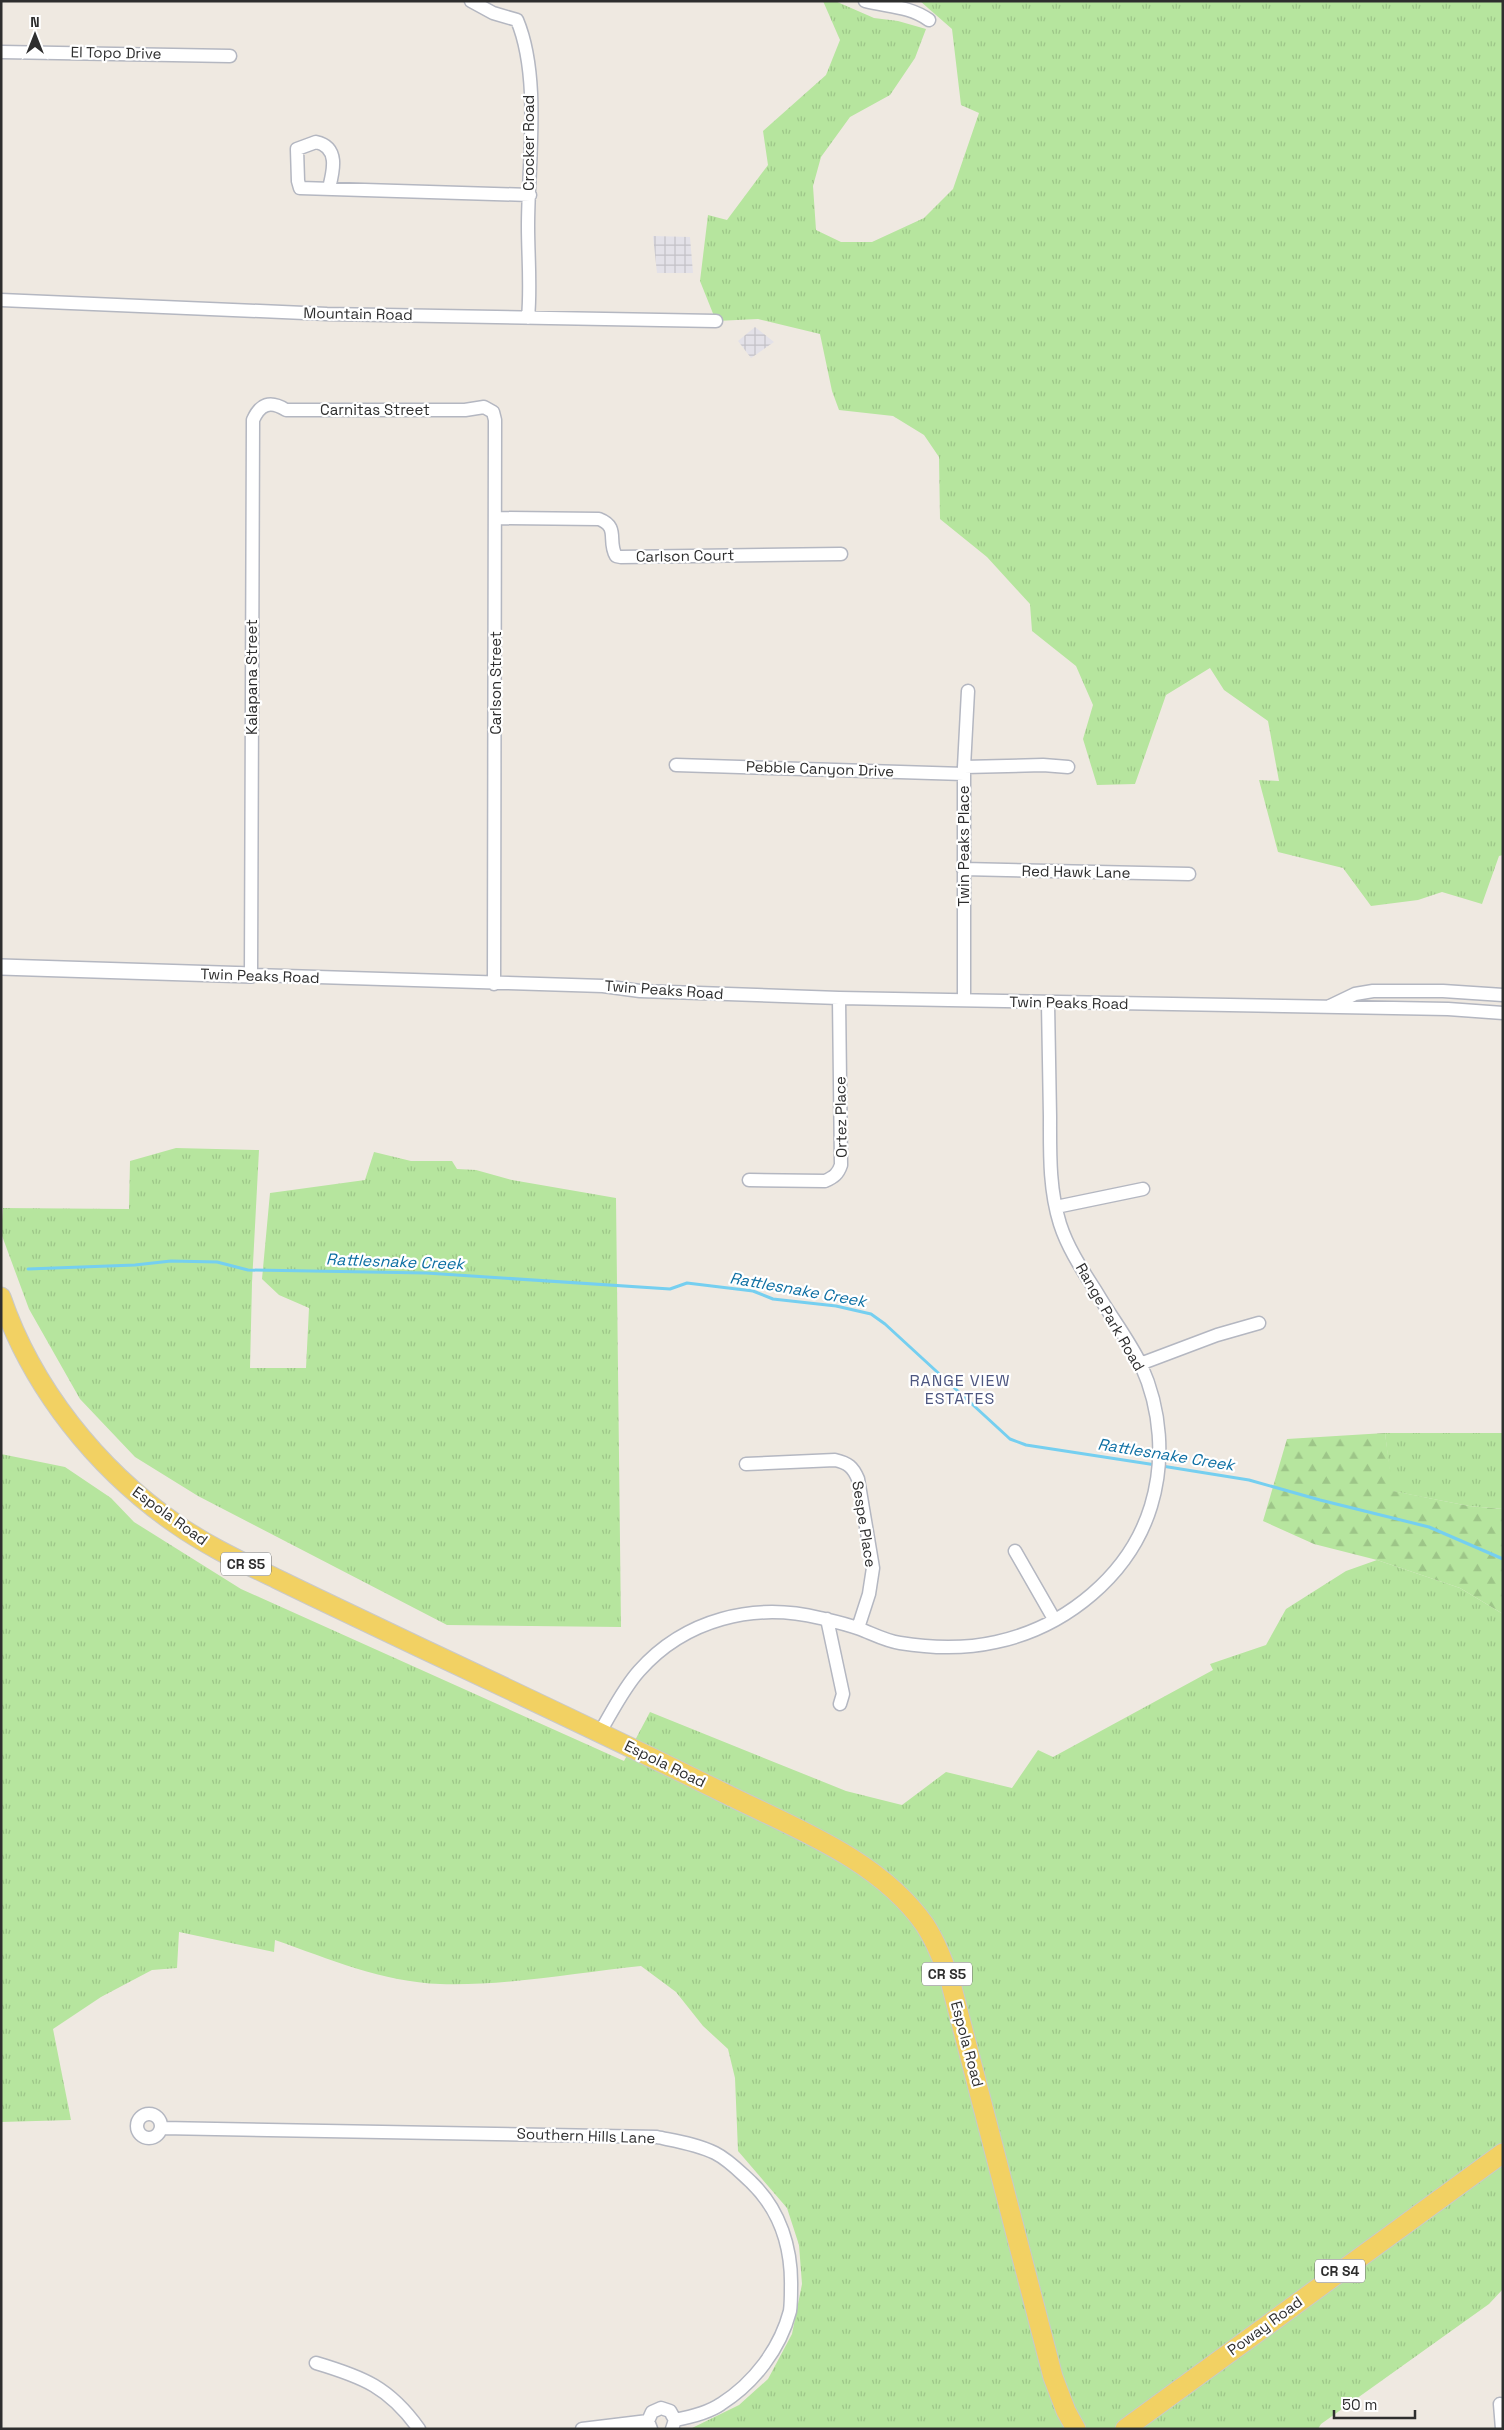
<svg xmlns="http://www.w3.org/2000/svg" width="1504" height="2430" font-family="'Space Grotesk',sans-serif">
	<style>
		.industrial { fill: url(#industrial-grid) }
		.grass { fill: url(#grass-tufts) }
		.forest { fill: url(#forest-firs) }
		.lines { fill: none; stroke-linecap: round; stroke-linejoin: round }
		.stream { stroke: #75cff0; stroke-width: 3 }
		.minor-casing { stroke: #b4b7c1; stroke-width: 15 }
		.tertiary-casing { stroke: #b4b7c1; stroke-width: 18 }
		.primary-casing { stroke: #c9c9c9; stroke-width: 21 }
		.minor { stroke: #fff; stroke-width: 12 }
		.tertiary { stroke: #fff; stroke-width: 15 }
		.primary { stroke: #f2d163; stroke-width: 19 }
		.labels { text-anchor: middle; stroke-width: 4.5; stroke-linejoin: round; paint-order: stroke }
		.shield { fill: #fff; stroke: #6d6d6d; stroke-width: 1 }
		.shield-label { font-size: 14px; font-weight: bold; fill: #2e2e2e }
		.street-label { font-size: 15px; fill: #2e2e2e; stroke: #fff }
		.water-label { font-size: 16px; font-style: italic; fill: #0d6fa3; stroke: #fff }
		.neighbourhood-label { font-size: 16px; letter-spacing: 1px; fill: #4d5680; stroke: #fff }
	</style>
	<defs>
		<pattern id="industrial-grid" width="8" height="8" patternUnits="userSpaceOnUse" patternTransform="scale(1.25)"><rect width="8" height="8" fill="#e3e1e8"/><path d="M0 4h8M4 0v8" fill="none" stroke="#c3c1c7"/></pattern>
		<pattern id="grass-tufts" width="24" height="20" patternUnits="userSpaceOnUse" patternTransform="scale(1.25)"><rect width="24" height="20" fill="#b6e59e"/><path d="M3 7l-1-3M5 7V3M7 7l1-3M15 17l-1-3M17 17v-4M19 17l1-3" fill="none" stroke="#9dc588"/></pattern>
		<pattern id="forest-firs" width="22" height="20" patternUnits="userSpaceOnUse" patternTransform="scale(1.25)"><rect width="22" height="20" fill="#b6e59e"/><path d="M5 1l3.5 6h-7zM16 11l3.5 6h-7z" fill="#9dc588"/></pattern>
	</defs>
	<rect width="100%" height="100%" fill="#efe9e1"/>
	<path class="industrial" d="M653 236 690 237 693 273H657Z
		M755 327 774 342 751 358 738 341Z"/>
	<path class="grass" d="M823 1H835L874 18 898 21 926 29 915 58 890 95 850 117 821 157 813 186 816 230 841 242H872L924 218 953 189 979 113 961 105 952 29 920 1H1503V855L1499 856 1482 904 1442 892 1418 900 1371 906 1343 868 1278 852 1259 780 1279 781 1268 721 1224 690 1210 668 1166 695 1135 784 1097 785 1083 739 1093 705 1076 666 1032 631 1030 604 987 557 940 519 939 457 924 435 893 416 839 410 832 391 820 334 758 319 716 321 700 281 708 215 727 220 768 165 763 131 826 75 840 40Z
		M176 1148 259 1150 252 1283 250 1368H306L309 1308 279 1295 262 1279 270 1193 365 1180 374 1152 411 1161H452L457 1169 476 1170 512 1180 616 1198 621 1627 447 1625 198 1496 135 1457 80 1399 29 1309 1 1233 3 1208 129 1209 130 1161Z
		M1385 1433H1503V1509L1469 1506 1392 1491Z
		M1 1454 65 1467 111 1498 134 1522 241 1589 624 1761 650 1712 846 1791 902 1805 946 1772 1012 1788 1038 1750 1053 1757 1213 1670 1210 1664 1266 1645 1286 1609 1346 1571 1377 1560 1460 1588 1503 1614V2289L1489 2304 1321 2424 1318 2429H690L739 2405 768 2379 792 2334 802 2284 799 2245 787 2208 738 2151 735 2078 728 2049 703 2026 676 1992 641 1966C575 1973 505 1986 440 1984 383 1982 329 1959 275 1940L274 1952 179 1932 177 1968 152 1970 101 1997 53 2029 71 2120 1 2122Z"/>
	<path class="forest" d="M1385 1433 1393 1491 1469 1506 1503 1509V1614L1460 1588 1377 1560 1314 1544 1263 1521 1287 1439Z"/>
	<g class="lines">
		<path class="stream" d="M28 1269 135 1265 171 1261 217 1262 248 1270 426 1273 670 1289 687 1283 753 1291 773 1299 836 1306 871 1314 885 1324 1010 1439 1026 1445 1156 1465
			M1162 1466 1249 1480 1320 1500 1429 1527 1503 1559"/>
		<defs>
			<path id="minor" d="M471 1 493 13 517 20C541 77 528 164 528 226 528 257 531 287 528 318
				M865 1C889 7 909 6 929 20
				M1 52 230 56
				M329 188C333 172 340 147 316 142L297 149 298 181 300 188 530 195
				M1 300 327 314 716 321
				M497 518 599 519C620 527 607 541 616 556L621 557 841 554
				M676 765 964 774
				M964 767 1043 765 1068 767
				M963 869 1189 874
				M494 984 495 420 493 412 484 407 465 410H286C270 400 260 404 253 420L251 975 603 986 640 991 839 998 1448 1009 1503 1013
				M964 1000V767L968 691
				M1330 1006 1355 994 1373 991H1443L1503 995
				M749 1180 825 1181C834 1177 838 1174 841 1165L839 998
				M1056 1207 1143 1189
				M1140 1364 1217 1335 1259 1323
				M746 1464 835 1460C848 1463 853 1467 858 1479L873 1568 869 1594 858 1628
				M1015 1551 1054 1619
				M827 1619 843 1694 840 1704
				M600 1732C612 1712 623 1689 639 1671 685 1619 754 1602 820 1618 833 1621 847 1624 860 1629 873 1634 886 1641 900 1643 931 1648 965 1649 996 1642 1066 1627 1130 1575 1151 1506 1165 1460 1161 1409 1141 1365 1129 1340 1111 1317 1097 1293 1083 1271 1068 1249 1060 1224 1049 1189 1050 1153 1050 1117 1049 1079 1049 1041 1048 1003
				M137 2126a12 12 0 1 1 24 0a12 12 0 1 1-24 0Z
				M162 2128 657 2137C676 2141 697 2144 715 2153 729 2160 740 2172 751 2182 780 2210 792 2248 791 2288 791 2296 791 2304 790 2311 780 2349 754 2383 721 2404 708 2413 691 2417 675 2420
				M316 2363C363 2377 389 2387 419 2429
				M1500 2404 1502 2429
				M582 2429 648 2421
				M651 2429 648 2421 652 2412 661 2408 670 2411 675 2420 672 2429"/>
			<path id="tertiary" d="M1 967 251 975"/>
			<path id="primary" d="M1 1297C32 1388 97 1469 176 1524 207 1546 242 1562 277 1579 324 1602 371 1624 419 1647 521 1695 623 1743 724 1793 794 1828 879 1859 925 1925 936 1942 943 1961 950 1980L1053 2377 1066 2411 1076 2429
				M1125 2429 1503 2153"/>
		</defs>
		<use href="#minor" class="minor-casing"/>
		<use href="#tertiary" class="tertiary-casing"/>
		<use href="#primary" class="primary-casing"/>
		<use href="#minor" class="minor"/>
		<use href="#tertiary" class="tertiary"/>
		<use href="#primary" class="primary"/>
	</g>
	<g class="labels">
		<g class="shield">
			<rect x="221" y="1552.5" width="50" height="23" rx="4"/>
			<rect x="922" y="1962.5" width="50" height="23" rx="4"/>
			<rect x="1315" y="2259.5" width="50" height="23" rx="4"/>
		</g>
		<g class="shield-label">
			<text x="246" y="1569">CR S5</text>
			<text x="947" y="1979">CR S5</text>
			<text x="1340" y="2276">CR S4</text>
		</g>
		<g class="street-label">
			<text transform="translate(116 53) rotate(1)" y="5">El Topo Drive</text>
			<text transform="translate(529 143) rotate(-90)" y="5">Crocker Road</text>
			<text transform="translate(358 314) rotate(1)" y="5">Mountain Road</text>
			<text x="375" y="415">Carnitas Street</text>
			<text transform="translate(685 556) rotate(-1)" y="5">Carlson Court</text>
			<text transform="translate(252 677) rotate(-90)" y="5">Kalapana Street</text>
			<text transform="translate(496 683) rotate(-90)" y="5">Carlson Street</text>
			<text transform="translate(820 769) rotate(2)" y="5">Pebble Canyon Drive</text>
			<text transform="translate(964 846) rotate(-90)" y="5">Twin Peaks Place</text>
			<text transform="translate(1076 872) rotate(1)" y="5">Red Hawk Lane</text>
			<text transform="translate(260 976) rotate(2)" y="5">Twin Peaks Road</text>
			<text transform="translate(664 990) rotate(4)" y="5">Twin Peaks Road</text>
			<text transform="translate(1069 1003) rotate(1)" y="5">Twin Peaks Road</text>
			<text transform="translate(841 1117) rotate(-91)" y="5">Ortez Place</text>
			<text transform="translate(1110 1317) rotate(60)" y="5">Range Park Road</text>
			<text transform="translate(170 1516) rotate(36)" y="5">Espola Road</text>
			<text transform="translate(864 1524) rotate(81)" y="5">Sespe Place</text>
			<text transform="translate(665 1764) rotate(26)" y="5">Espola Road</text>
			<text transform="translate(967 2044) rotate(75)" y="5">Espola Road</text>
			<text transform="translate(586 2136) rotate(2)" y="5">Southern Hills Lane</text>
			<text transform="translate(1265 2326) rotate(-36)" y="5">Poway Road</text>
		</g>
		<g class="water-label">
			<text transform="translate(395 1261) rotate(2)" y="6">Rattlesnake Creek</text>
			<text transform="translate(798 1289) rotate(10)" y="6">Rattlesnake Creek</text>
			<text transform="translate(1166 1454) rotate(9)" y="6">Rattlesnake Creek</text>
		</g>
		<g class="neighbourhood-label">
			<text x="960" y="1386">RANGE VIEW<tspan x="960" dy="18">ESTATES</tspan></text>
		</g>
	</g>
	<rect width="1504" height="2430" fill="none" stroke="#2e2e2e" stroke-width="5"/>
	<g transform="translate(35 35)" stroke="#ffffff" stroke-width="4" paint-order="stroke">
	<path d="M0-4L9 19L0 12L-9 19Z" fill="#2e2e2e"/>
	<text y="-8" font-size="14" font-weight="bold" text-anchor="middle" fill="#2e2e2e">N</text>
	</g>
	<path d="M1334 2410v8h81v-8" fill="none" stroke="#2e2e2e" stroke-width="2.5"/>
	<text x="1342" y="2410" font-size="15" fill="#2e2e2e" stroke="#ffffff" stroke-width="4" paint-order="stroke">50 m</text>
</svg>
